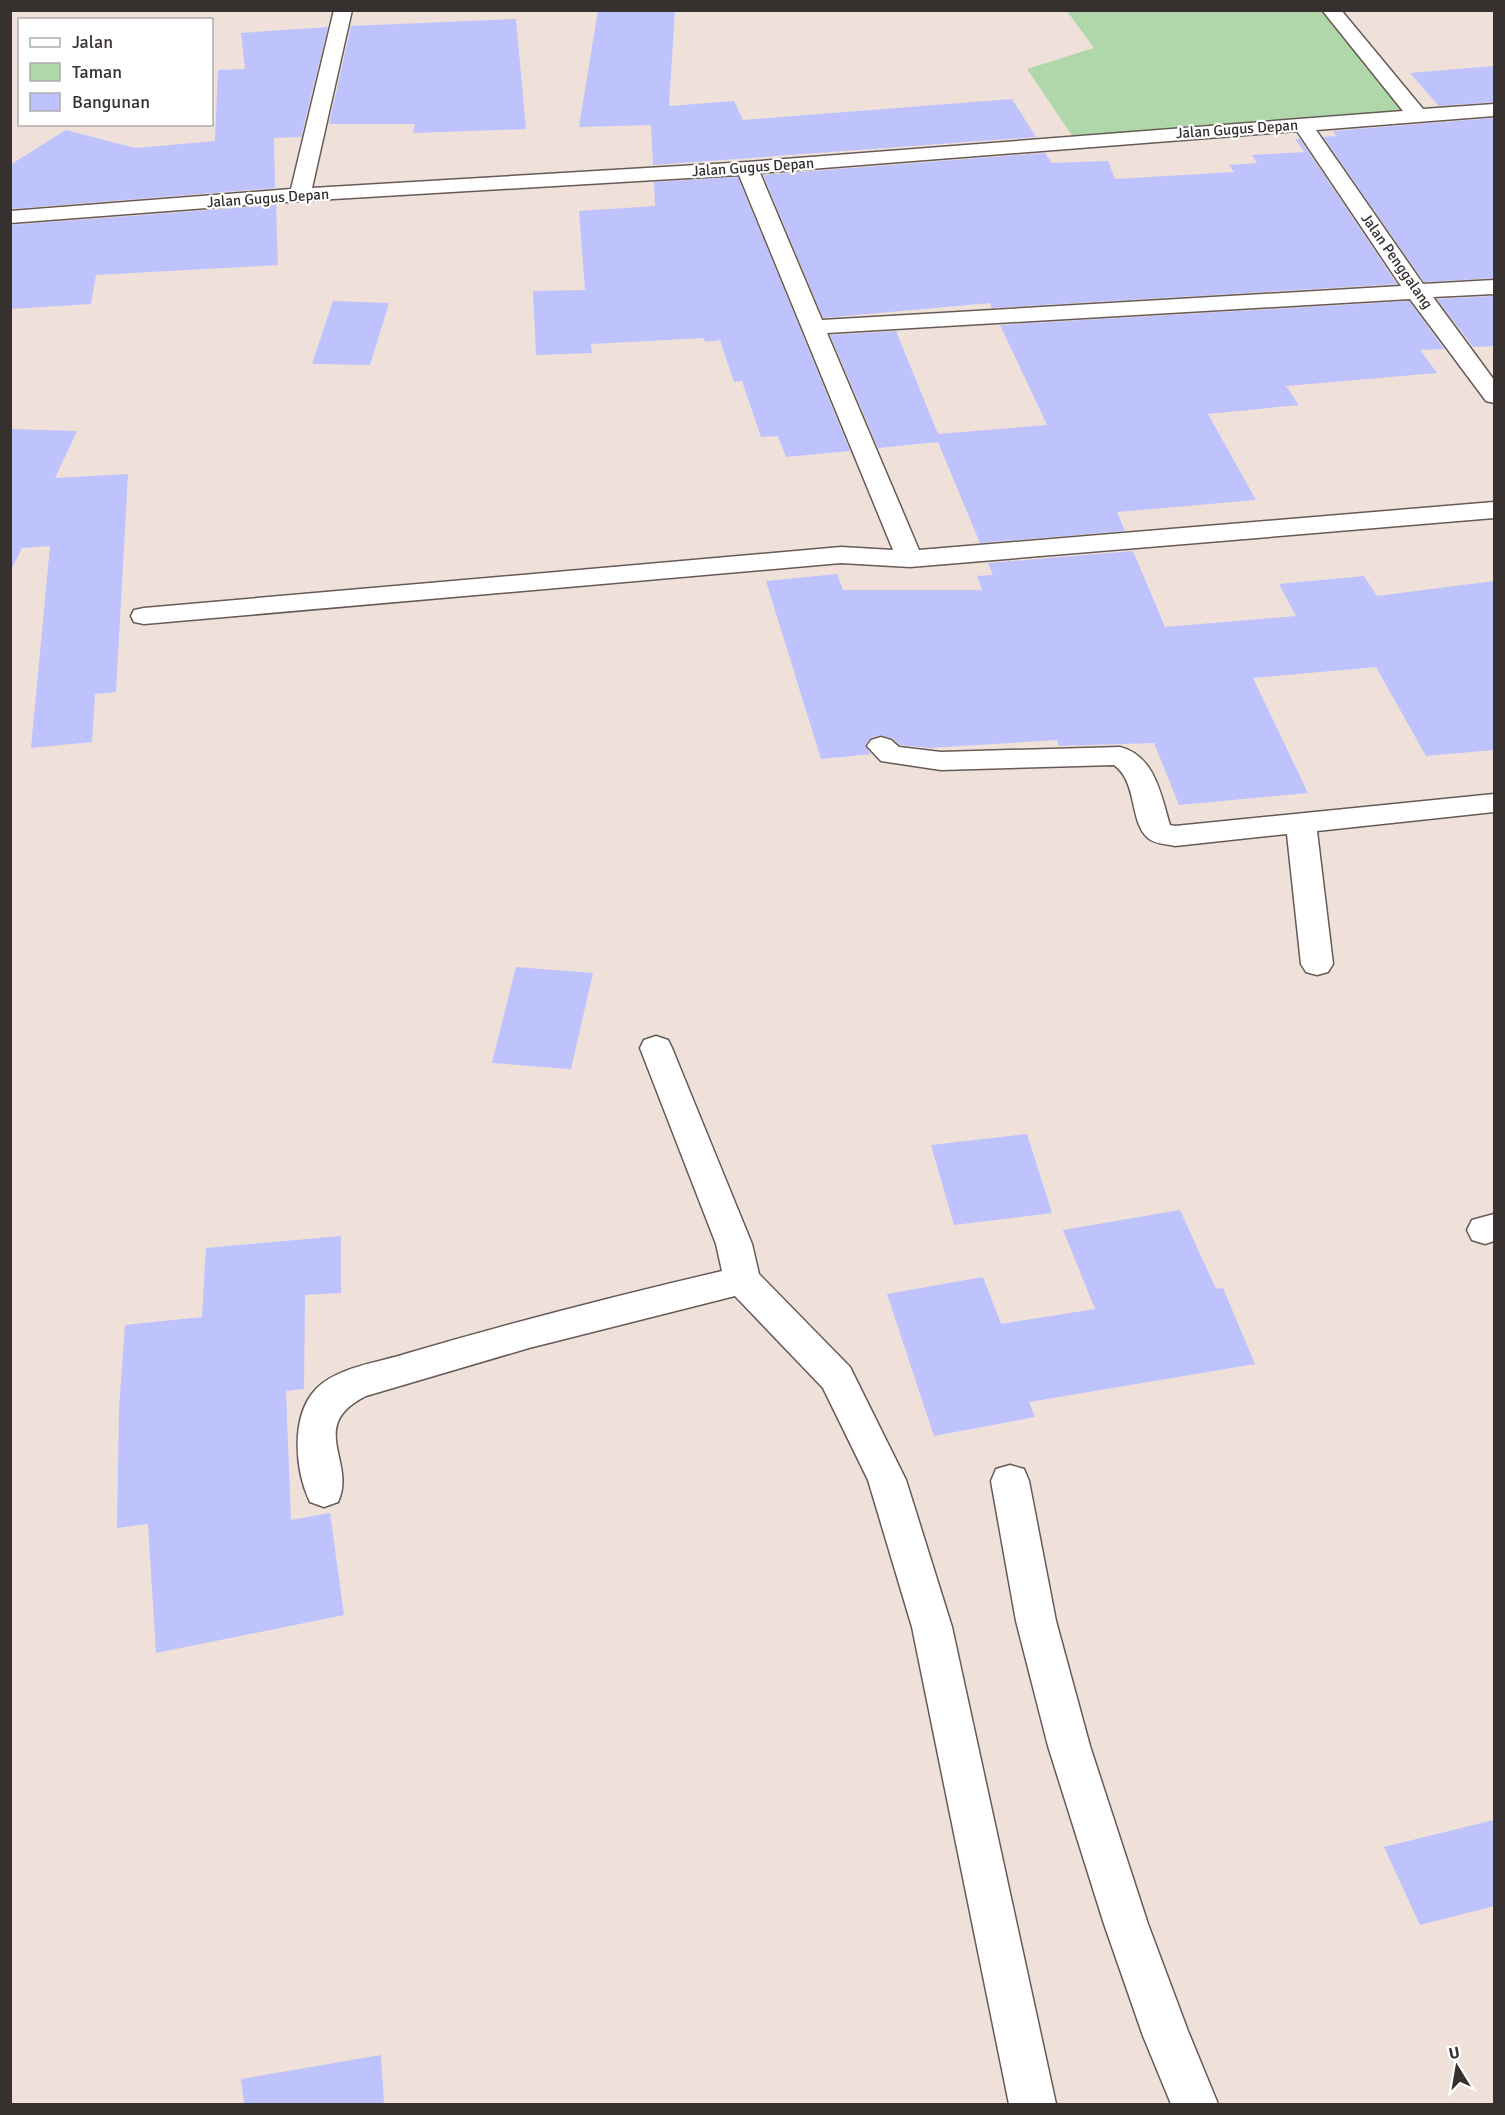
<svg xmlns="http://www.w3.org/2000/svg" width="1505" height="2115" font-family="Signika,sans-serif">
	<style>
		.green { fill: #afd7a9 }
		.building { fill: #bec2fd }
		.lines { fill: none; stroke-linecap: round; stroke-linejoin: round }
		.minor-casing { stroke: #675a55; stroke-width: 3 }
		.minor { fill: #fff; fill-rule: evenodd }
		.labels { text-anchor: middle; stroke-width: 4.5; stroke-linejoin: round; paint-order: stroke }
		.far-street-label { font-size: 15px; fill: #36312e; stroke: #fff }
	</style>
	<rect width="100%" height="100%" fill="#efe0da"/>
	<path class="green" d="M1067 11H1324L1411 111 1073 137 1027 69 1094 48Z"/>
	<path class="building" d="M598 10H675L669 106 734 101 743 120 1012 99 1036 137 653 165 651 125 579 127Z
		M516 19 526 129 413 133 415 124H329L351 26Z
		M328 27 301 137 274 138 275 188 10 209V165L66 130 135 148 215 141 218 70 245 69 241 33Z
		M1494 66V102L1439 106 1410 73Z
		M1494 118V278L1424 282 1323 137 1336 136 1333 131Z
		M1295 139H1300L1397 284 992 308 990 303 823 318 763 175 1045 153 1052 163 1108 161 1115 179 1234 172 1229 165 1257 163 1252 155 1305 152Z
		M738 177 850 451 786 457 778 436 761 437 742 381 734 382 720 340 705 342 704 338 591 344 592 353 536 355 533 291 585 290 579 211 655 206 654 182Z
		M276 205 278 265 96 275 91 304 10 309V225Z
		M1494 296V346L1473 347 1437 299Z
		M333 301 389 303 370 365 312 364Z
		M1409 301 1444 349 1420 350 1437 373 1286 386 1299 405 1208 414 1256 500 1117 512 1125 531 980 543 938 442 878 448 830 335 896 331 938 434 1047 425 1000 325Z
		M10 429 77 431 55 478 128 474 116 692 95 694 92 742 31 748 50 546 22 548 10 572Z
		M1133 551 1165 627 1296 616 1279 584 1364 576 1377 596 1494 581V750L1426 756 1376 667 1253 678 1308 793 1179 805 1154 743 1059 746 1057 740 930 748 900 745 892 738 880 735 870 738 865 745 871 754 821 759 766 581 837 574 843 590H982L977 576 993 575 988 563Z
		M516 967 593 973 571 1069 492 1063Z
		M1027 1134 1052 1213 954 1225 931 1145Z
		M1180 1210 1216 1289 1223 1288 1255 1364 1029 1402 1035 1417 934 1436 887 1294 983 1277 1001 1324 1095 1309 1063 1230Z
		M341 1236V1293L305 1295 304 1389 286 1391 291 1520 330 1513 344 1615 156 1653 148 1524 117 1528 119 1408 125 1325 202 1317 206 1248Z
		M1494 1820V1906L1420 1925 1384 1847Z
		M381 2055 384 2104H244L241 2079Z"/>
	<g class="lines">
		<defs>
			<path id="minor" d="M334 10H352L312 188 747 162 1403 111 1322 10H1341L1423 109 1494 104V116L1316 130 1423 284 1494 280V294L1433 297 1494 380V403L1486 401 1410 299 827 333 919 550 1494 502V518L910 567 841 563 144 624 134 622 131 616 134 610 144 608 841 547 893 550 739 175 300 201 10 223V211L291 189ZM1297 131 1401 286 822 320 760 173Z
				M881 737 891 740 899 747 941 752 1120 747C1155 756 1161 795 1170 825L1175 826 1494 794V812L1317 831 1333 964 1328 972 1317 975 1306 972 1301 964 1287 834 1175 846C1167 844 1154 844 1148 838 1129 822 1138 782 1114 765L941 770 881 761 867 746 871 740Z
				M656 1036 668 1040 672 1048 752 1244 759 1274 850 1367 906 1480 952 1627 1056 2104H1009L912 1627 868 1480 823 1388 735 1296 529 1348 366 1396C306 1426 357 1462 338 1502L324 1507 310 1502C295 1471 290 1416 316 1389 338 1367 376 1363 405 1354 510 1323 615 1296 722 1271L716 1244 640 1048 644 1040Z
				M1494 1214V1241L1485 1244 1472 1240 1467 1230 1472 1220Z
				M1010 1465 1024 1469 1029 1481 1056 1621 1090 1746 1148 1924 1188 2031 1218 2104H1171L1143 2036 1104 1924 1048 1746 1016 1621 991 1481 996 1469Z"/>
		</defs>
		<use href="#minor" class="minor-casing"/>
		<use href="#minor" class="minor"/>
	</g>
	<g class="labels">
		<g class="far-street-label">
			<text transform="translate(1237 129) rotate(-4)" y="5">Jalan Gugus Depan</text>
			<text transform="translate(753 167) rotate(-4)" y="5">Jalan Gugus Depan</text>
			<text transform="translate(268 198) rotate(-4)" y="5">Jalan Gugus Depan</text>
			<text transform="translate(1397 261) rotate(55)" y="5">Jalan Penggalang</text>
		</g>
	</g>
	<rect width="1505" height="2115" fill="none" stroke="#36312e" stroke-width="24"/>
	<rect x="18" y="18" width="195" height="108" fill="#ffffff" stroke="#afadab" stroke-width="1.5"/>
	<rect x="30" y="38" width="30" height="9" fill="#ffffff" stroke="#afadab" stroke-width="1.5"/>
	<text x="72" y="48" font-size="18" fill="#36312e">Jalan</text>
	<rect x="30" y="63" width="30" height="18" fill="#afd7a9" stroke="#afadab" stroke-width="1.5"/>
	<text x="72" y="78" font-size="18" fill="#36312e">Taman</text>
	<rect x="30" y="93" width="30" height="18" fill="#bec2fd" stroke="#afadab" stroke-width="1.5"/>
	<text x="72" y="108" font-size="18" fill="#36312e">Bangunan</text>
	<g transform="translate(1457 2067) rotate(349)" stroke="#ffffff" stroke-width="4.5" paint-order="stroke">
	<path d="M0-4.5L10 22L0 15L-10 22Z" fill="#36312e"/>
	<text y="-9" font-size="16" font-weight="bold" text-anchor="middle" fill="#36312e">U</text>
	</g>
</svg>
